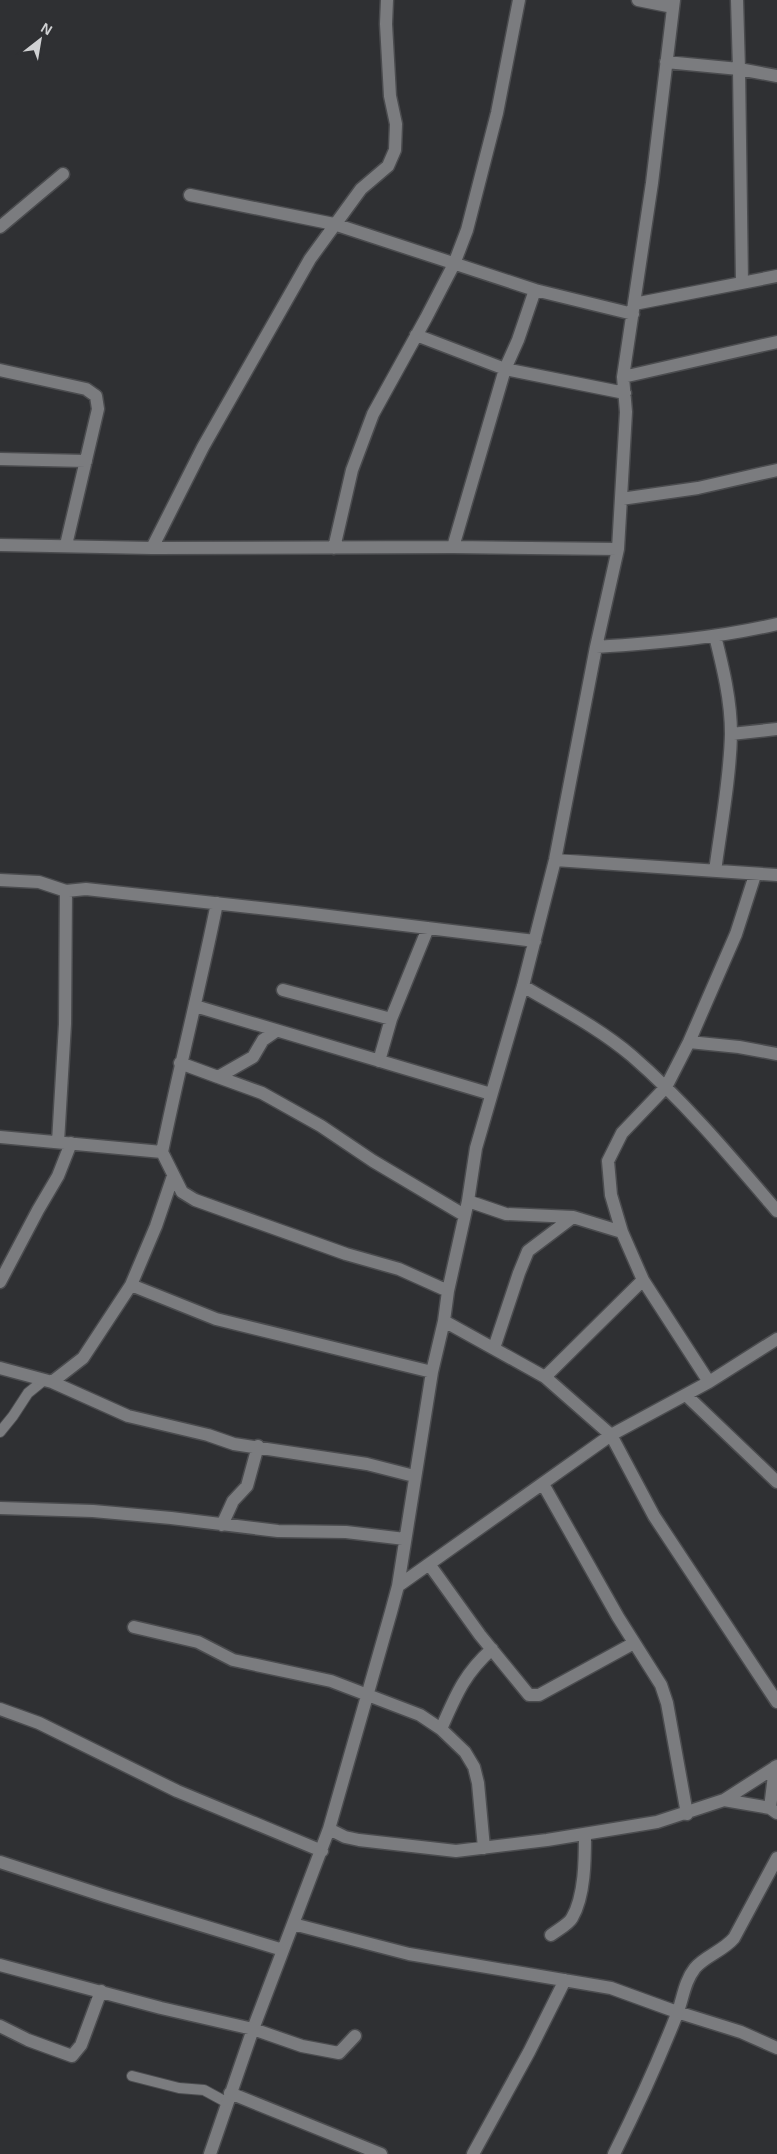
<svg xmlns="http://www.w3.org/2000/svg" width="777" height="2154" font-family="Helvetica,sans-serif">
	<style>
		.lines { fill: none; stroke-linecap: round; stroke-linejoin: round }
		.service-casing { stroke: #4b4c4f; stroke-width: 12 }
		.minor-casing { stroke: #4b4c4f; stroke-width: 15 }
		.service { stroke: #7b7c7f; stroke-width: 10 }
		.minor { stroke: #7b7c7f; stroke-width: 12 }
	</style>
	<rect width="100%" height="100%" fill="#2f3033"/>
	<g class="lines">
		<defs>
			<path id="service" d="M0 1432 13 1416 28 1393 44 1380
				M132 2076 179 2088 204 2090 226 2102"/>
			<path id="minor" d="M638 0 673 7
				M737 0 739 69 777 76
				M666 62 739 69 742 283
				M190 195 334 224 535 290 633 314
				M0 227 63 174
				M634 304 777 276
				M416 335 505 369 625 393
				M0 370 86 389 96 396 98 409 66 545
				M623 377 777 342
				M0 459 86 461
				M621 499 698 488 777 470
				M0 545 152 548 453 547 618 549
				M453 547 505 369 518 340 535 290
				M152 548 203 447 310 259 361 189 388 166 395 150 396 124 390 96 386 24 387 0
				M334 548 352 470 373 414 426 318 454 264 467 230 497 113 519 0
				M715 636C723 668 731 700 731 734 730 779 721 826 715 871
				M596 647C657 643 717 638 777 624
				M731 734 777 729
				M555 860 777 875
				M0 880 39 882 66 891 86 889 296 912 535 941
				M523 986C560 1008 599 1028 632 1056 685 1102 731 1157 777 1211
				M283 990 391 1019
				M195 1006 491 1094
				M276 1031 263 1040 253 1057 218 1077 262 1093 321 1126 373 1161 464 1215
				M689 1042 739 1047 777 1054
				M379 1061 391 1019 428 928
				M180 1063 218 1077
				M0 1137 162 1152 182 1192 195 1200 346 1254 399 1269 448 1291
				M58 1142 65 1024 66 891
				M162 1152C179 1069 200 987 217 903
				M468 1201 506 1214 573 1217 622 1232
				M0 1282 38 1210 58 1176 71 1143
				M131 1285 216 1319 432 1372
				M444 1321 545 1377 611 1435 654 1516 777 1702
				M494 1348 519 1273 528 1251 573 1217
				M0 1368 52 1382 128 1416 208 1435 234 1444 367 1464 414 1476
				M545 1377 643 1280
				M52 1382 83 1358 131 1285 156 1226 173 1176
				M709 1382 643 1280 622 1232 611 1195 608 1161 622 1133 666 1087 689 1042 736 934 755 875
				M686 1395 777 1482
				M543 1484 618 1617 661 1685 667 1703 687 1814
				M0 1508 93 1511 171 1518 278 1531 346 1532 405 1539
				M222 1525 233 1501 247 1486 258 1446
				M429 1564 480 1635 529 1695H539L634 1643
				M398 1586 611 1435 709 1382 777 1339
				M134 1627 198 1642 233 1660 331 1681 420 1715 441 1729 465 1752 474 1767 478 1783 484 1848
				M0 1709 39 1723 177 1791 322 1851
				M441 1729C456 1695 464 1674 492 1649
				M724 1800 770 1808 777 1813
				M770 1808 775 1767
				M329 1829 345 1837 359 1840 456 1851 547 1840 657 1822 724 1800 777 1766
				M0 1862 105 1896 283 1950
				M293 1924 409 1954 611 1988 677 2012 741 2032 777 2048
				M551 1935C557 1930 568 1925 572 1918 585 1896 585 1859 585 1834
				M0 1965 161 2008 253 2029 302 2046 339 2053 355 2036
				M0 2026 28 2040 72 2056 81 2045 101 1991
				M230 2093 381 2154
				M210 2154 253 2029 329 1829 391 1612 398 1586 432 1372 444 1321 448 1291 468 1201 476 1148 523 986 555 860 596 647 618 549 626 412 623 377 652 183 674 0
				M473 2154 529 2052 565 1980
				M614 2154C637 2108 658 2062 677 2014 683 1999 684 1982 695 1968 705 1956 723 1951 734 1938L777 1858"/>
		</defs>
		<use href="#service" class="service-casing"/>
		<use href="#minor" class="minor-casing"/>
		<use href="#service" class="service"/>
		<use href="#minor" class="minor"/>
	</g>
	<g transform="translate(40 40) rotate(31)" stroke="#2f3033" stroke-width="4" paint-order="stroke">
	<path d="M0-4L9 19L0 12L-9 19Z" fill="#d0d1d3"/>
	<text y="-8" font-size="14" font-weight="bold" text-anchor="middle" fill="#d0d1d3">N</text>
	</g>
</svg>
